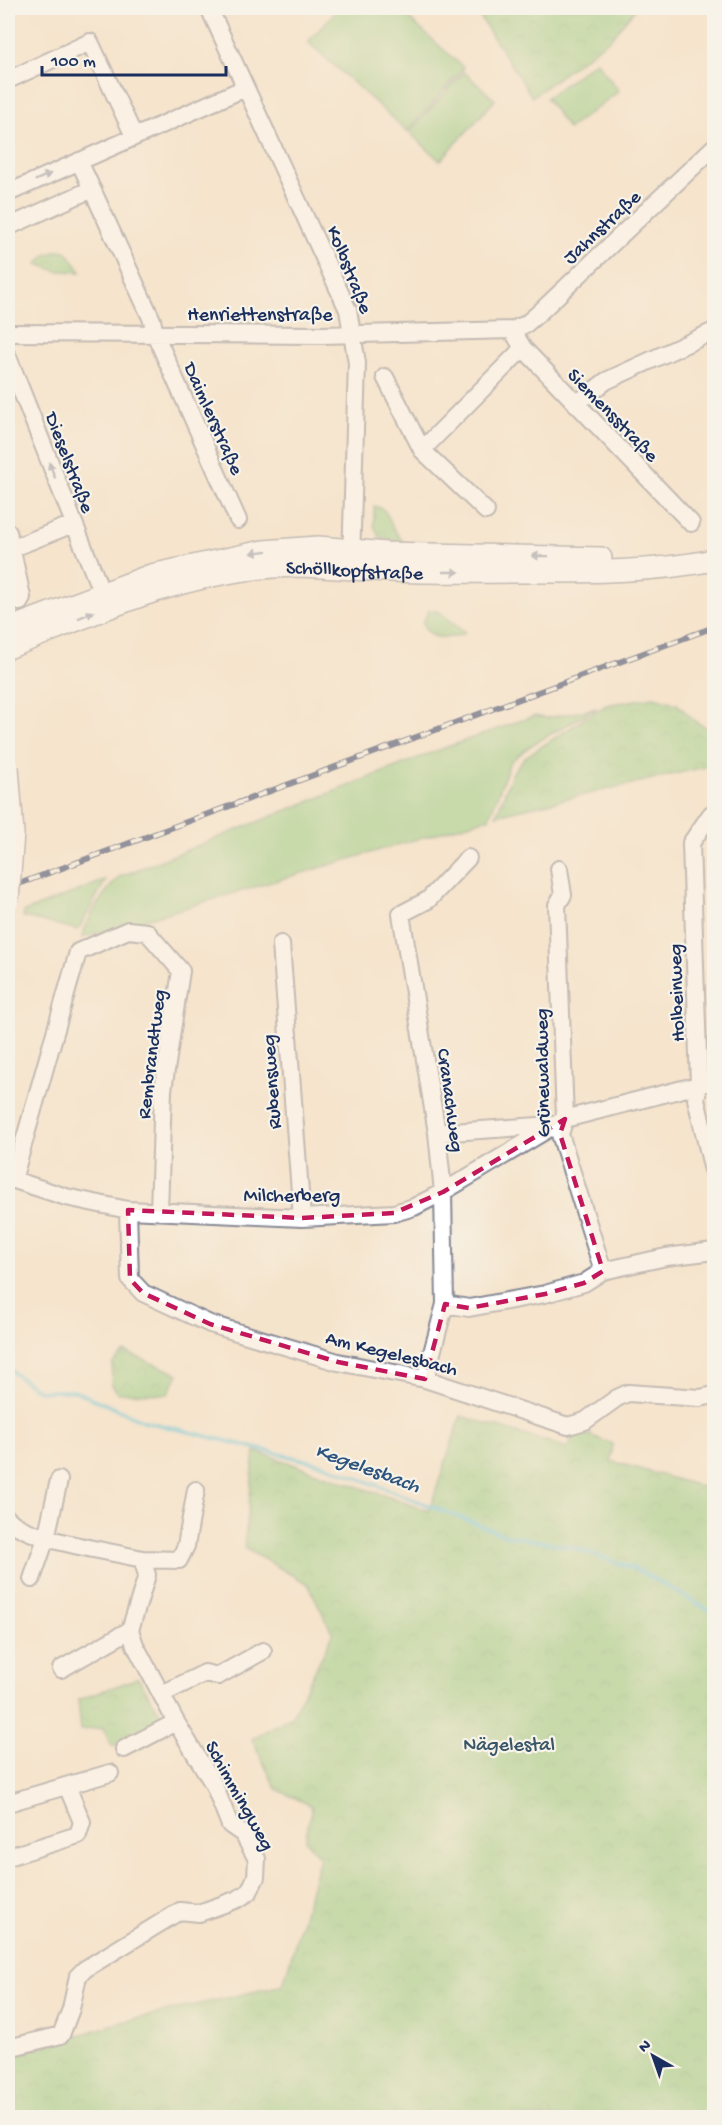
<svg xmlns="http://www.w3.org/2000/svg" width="722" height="2125" font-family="'Gochi Hand',sans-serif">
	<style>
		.green { fill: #90cd82; stroke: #567e70; stroke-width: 1.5 }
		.park { fill: url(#park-crowns); stroke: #567e70; stroke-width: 1.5 }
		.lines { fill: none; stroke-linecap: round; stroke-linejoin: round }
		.stream { stroke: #5fc5dc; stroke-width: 4 }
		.minor-casing { stroke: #888a95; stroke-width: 20 }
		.major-casing { stroke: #888a95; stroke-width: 24 }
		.minor { stroke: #fff; stroke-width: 16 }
		.major { stroke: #fff; stroke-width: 21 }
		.rail-casing { stroke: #1b2f5e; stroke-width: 6 }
		.rail { stroke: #f7f3e8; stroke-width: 4; stroke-dasharray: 11; stroke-linecap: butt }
		.major-bridge-casing { stroke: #888a95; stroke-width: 24; stroke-linecap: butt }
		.major-bridge { stroke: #fff; stroke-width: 21 }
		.oneway { fill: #8d97ae }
		.marked { fill: none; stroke: #c2185b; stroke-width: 4.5; stroke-dasharray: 12 8; stroke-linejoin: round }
		.labels { text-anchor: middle; stroke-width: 4.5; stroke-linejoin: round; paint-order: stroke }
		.street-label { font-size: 20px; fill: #1b2f5e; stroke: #f7f3e8 }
		.park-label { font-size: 20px; fill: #385667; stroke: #f7f3e8 }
		.water-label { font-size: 21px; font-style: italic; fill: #2c547e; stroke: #f7f3e8 }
	</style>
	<defs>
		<pattern id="park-crowns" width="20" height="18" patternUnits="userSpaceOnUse" patternTransform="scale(1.5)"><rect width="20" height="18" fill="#90cd82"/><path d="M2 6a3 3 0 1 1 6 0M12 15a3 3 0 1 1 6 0" fill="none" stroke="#7cb073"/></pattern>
	</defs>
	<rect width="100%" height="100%" fill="#f7f3e8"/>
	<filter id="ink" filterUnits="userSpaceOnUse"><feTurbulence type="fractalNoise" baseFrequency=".0167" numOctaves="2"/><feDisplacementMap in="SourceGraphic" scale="12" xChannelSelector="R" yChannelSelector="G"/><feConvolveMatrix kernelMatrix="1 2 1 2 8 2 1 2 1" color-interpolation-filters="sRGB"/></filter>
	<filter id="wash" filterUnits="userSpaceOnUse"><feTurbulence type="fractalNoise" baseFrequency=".008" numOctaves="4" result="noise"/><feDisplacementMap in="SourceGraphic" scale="24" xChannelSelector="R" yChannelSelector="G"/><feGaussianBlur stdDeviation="1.35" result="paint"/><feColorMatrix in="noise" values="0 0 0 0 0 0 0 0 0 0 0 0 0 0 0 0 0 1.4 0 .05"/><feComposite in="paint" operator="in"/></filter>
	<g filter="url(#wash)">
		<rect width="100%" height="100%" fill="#f5e4cc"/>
		<path class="green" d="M339 8H397L464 68 407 131 308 42Z
			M596 61 619 91 568 129 546 98Z
			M464 72 495 100 440 161 409 132Z
			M429 610 439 612 465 633C450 639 427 642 423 622Z
			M597 708 533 744 510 762 489 818 82 938C88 915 103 894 119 877L436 751 534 716 547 718Z
			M106 880 78 930 23 917 24 912Z"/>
		<path class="park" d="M474 8H636L611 38 532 97Z
			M61 250 67 252 81 272 57 271 37 264 46 255Z
			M374 506C388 509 387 515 392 526 394 531 400 537 403 542L379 537 374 525Z
			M654 697 677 704 696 722 714 731V765L496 815 513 772 525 757 606 705Z
			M125 1352 178 1374 168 1394 118 1393 111 1384 113 1363Z
			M461 1416 568 1448 576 1430 613 1444 611 1461 714 1490V2117L8 2118V2057L122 2022 283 1985 320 1858 305 1840 312 1806 276 1789 252 1739 292 1716 333 1634 308 1584 244 1548 255 1451 429 1511Z
			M138 1678 163 1718 112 1747 103 1728 81 1730 78 1700Z"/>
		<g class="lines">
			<path class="stream" d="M8 1369 39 1391H75L144 1421 325 1465 505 1535 572 1547 638 1570 714 1613"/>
		</g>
	</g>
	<g filter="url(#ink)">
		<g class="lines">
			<defs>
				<path id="minor" d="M209 8 348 310 357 363 351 561
					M8 80 90 42 134 136
					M92 189 152 320 155 334 238 520
					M8 193 245 88
					M8 227 92 189 79 161
					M512 330 523 348 691 523
					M8 333 322 335 512 330 526 324 540 312 714 147
					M8 357 97 581
					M385 377 422 450 486 511
					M576 404 606 381 714 331
					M422 450 523 348
					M8 532 22 597 20 602
					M13 548 73 524
					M711 814 691 843 699 1085 696 1099 714 1175
					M559 869 563 895 557 905 565 1119 560 1134 603 1271
					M281 944 302 1218
					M437 1133 553 1125
					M8 1178 66 1197 128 1210 302 1218 394 1213 414 1207 443 1192 565 1119 714 1081
					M13 1180 78 952 128 930 147 932 181 971 163 1090 159 1212
					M128 1210 130 1279 143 1293 210 1324 338 1362 425 1379 568 1426 585 1421 617 1398 628 1393 700 1398 714 1395
					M445 1304 469 1308 545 1294 584 1283 603 1271 666 1257 714 1251
					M425 1379 445 1304 443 1192 437 1133 401 914 428 900 468 858
					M8 1519C29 1541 110 1551 142 1559L147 1575 130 1630 135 1645 176 1722 214 1785 230 1825 243 1834 257 1859 256 1877 249 1892 238 1899 199 1913 180 1911 85 1969 78 1976 71 2009 61 2035 8 2048
					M142 1559 179 1560 186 1546 196 1490
					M32 1579 46 1538 59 1480
					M61 1669 130 1630
					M162 1694 205 1673 218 1676 263 1651
					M124 1749 176 1722
					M8 1803 110 1773
					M8 1857 78 1835 82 1822 67 1786"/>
				<g id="major">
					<path d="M8 629 151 575 263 551 318 547 386 553 601 558"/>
					<path id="s1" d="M8 648C91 615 171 577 262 568 304 563 346 570 389 571 435 573 482 572 529 572 591 572 653 572 714 560"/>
				</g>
			</defs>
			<use href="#minor" class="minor-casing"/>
			<use href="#major" class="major-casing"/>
			<use href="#minor" class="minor"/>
			<use href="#major" class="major"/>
			<defs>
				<path id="rail" d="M8 888 714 627"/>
			</defs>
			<use href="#rail" class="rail-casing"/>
			<use href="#rail" class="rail"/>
			<defs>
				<path id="major-bridge" d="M8 767 13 833 8 901"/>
			</defs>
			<use href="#major-bridge" class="major-bridge-casing"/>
			<use href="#major-bridge" class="major-bridge"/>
		</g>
		<defs><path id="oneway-solid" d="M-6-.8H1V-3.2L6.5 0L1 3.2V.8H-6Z" transform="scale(1.5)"/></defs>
		<g class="oneway">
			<use href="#oneway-solid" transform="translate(43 177) rotate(-24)"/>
			<use href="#oneway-solid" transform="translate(52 470) rotate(-111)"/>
			<use href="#oneway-solid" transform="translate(259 552) rotate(173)"/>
			<use href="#oneway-solid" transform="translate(540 556) rotate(-179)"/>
			<use href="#oneway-solid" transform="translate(451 572)"/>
			<use href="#oneway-solid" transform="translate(86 615) rotate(-23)"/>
		</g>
	</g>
	<path d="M0 0H722V2125H0ZM565 1119 560 1134 603 1271 584 1283 545 1294 469 1308 445 1304 425 1379 338 1362 210 1324 143 1293 130 1279 128 1210 302 1218 394 1213 443 1192Z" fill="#f5e4cc" fill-opacity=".55" fill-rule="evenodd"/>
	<path class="marked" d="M565 1119 560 1134 603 1271 584 1283 545 1294 469 1308 445 1304 425 1379 338 1362 210 1324 143 1293 130 1279 128 1210 302 1218 394 1213 443 1192Z"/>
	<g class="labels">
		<g class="street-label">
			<text transform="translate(601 226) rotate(-43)" y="7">Jahnstraße</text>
			<text transform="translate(351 269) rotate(68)" y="7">Kolbstraße</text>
			<text x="260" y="320">Henriettenstraße</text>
			<text transform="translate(614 414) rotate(46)" y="7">Siemensstraße</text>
			<text transform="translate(215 418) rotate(66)" y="7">Daimlerstraße</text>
			<text transform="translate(71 462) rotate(69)" y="7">Dieselstraße</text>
			<text dy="7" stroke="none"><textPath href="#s1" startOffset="360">Schöllkopfstraße</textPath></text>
			<text transform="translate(675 993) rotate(-92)" y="7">Holbeinweg</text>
			<text transform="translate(150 1054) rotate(-83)" y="7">Rembrandtweg</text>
			<text transform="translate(541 1073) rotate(-91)" y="7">Grünewaldweg</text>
			<text transform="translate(270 1082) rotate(-94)" y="7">Rubensweg</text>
			<text transform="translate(452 1100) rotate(82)" y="7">Cranachweg</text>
			<text x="292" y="1201">Milcherberg</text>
			<text transform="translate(392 1352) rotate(14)" y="7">Am Kegelesbach</text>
			<text transform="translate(241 1795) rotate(61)" y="7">Schimmingweg</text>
		</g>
		<g class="park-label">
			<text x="509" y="1750">Nägelestal</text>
		</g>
		<g class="water-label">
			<text transform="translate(368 1467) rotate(20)" y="7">Kegelesbach</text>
		</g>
	</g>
	<rect width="722" height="2125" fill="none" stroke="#f7f3e8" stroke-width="30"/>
	<g transform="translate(653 2056) rotate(320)" stroke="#f7f3e8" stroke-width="4.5" paint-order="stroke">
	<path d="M0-4.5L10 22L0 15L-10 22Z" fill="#1b2f5e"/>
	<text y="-9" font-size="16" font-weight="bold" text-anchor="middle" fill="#1b2f5e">N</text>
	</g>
	<path d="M42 66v9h184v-9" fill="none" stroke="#1b2f5e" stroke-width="3"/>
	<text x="51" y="66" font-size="18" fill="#1b2f5e" stroke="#f7f3e8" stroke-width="4.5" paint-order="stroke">100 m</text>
</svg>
